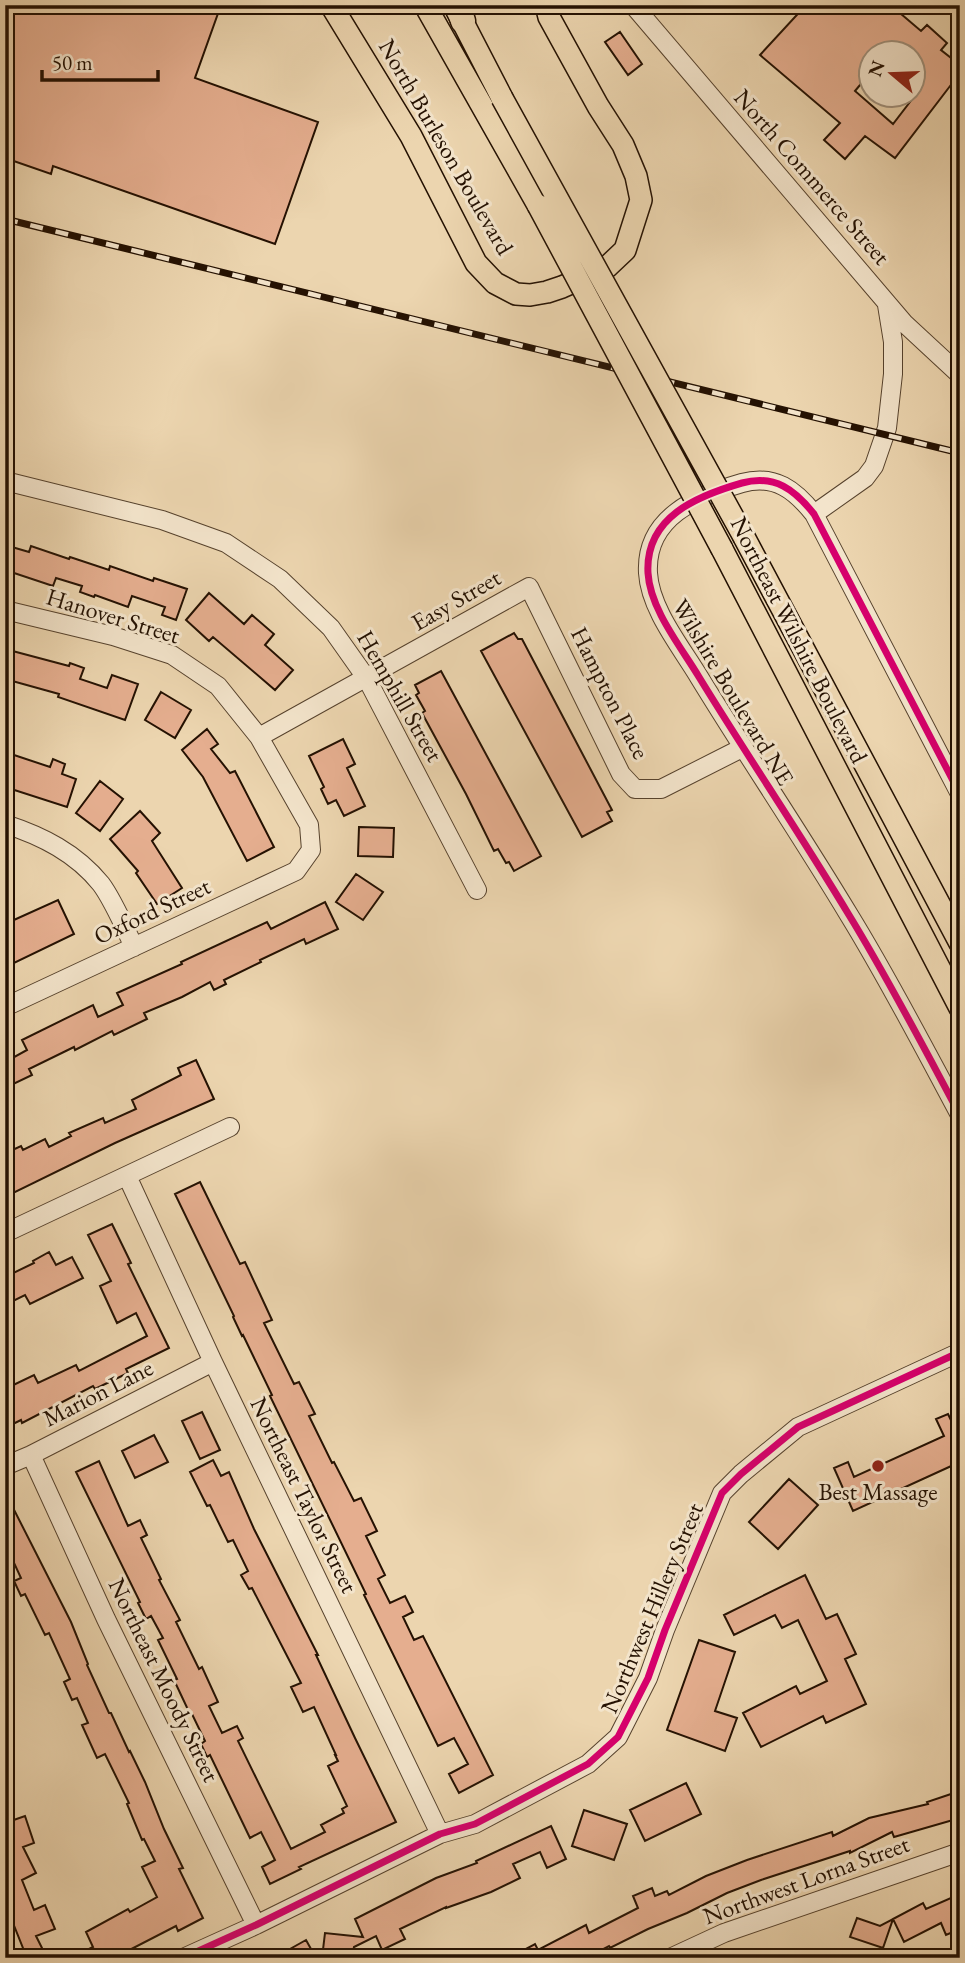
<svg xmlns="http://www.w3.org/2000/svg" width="965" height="1963" font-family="'EB Garamond',serif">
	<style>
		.building { fill: #e5ae8f; stroke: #241102; stroke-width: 2; fill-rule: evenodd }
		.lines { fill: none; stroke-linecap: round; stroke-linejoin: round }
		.minor-casing { stroke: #56422d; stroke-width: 20 }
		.major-casing { stroke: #241102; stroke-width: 24 }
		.highway-casing { stroke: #241102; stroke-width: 27 }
		.minor { stroke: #f3e4cb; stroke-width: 18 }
		.major { stroke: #ecd5af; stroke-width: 21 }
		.highway { stroke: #ecd5af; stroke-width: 24 }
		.rail-casing { stroke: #241102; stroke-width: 7 }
		.rail { stroke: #f3e4cb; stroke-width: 4.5; stroke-dasharray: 13; stroke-linecap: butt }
		.major-bridge-casing { stroke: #241102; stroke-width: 24; stroke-linecap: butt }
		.major-bridge { stroke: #ecd5af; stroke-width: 21 }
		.cycleway-casing { stroke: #f3e4cb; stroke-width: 11 }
		.cycleway { stroke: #d6006c; stroke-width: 7 }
		.poi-dot { fill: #8f2418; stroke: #f3e4cb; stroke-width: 2.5 }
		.labels { text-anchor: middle; stroke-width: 6; stroke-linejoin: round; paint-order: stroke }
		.street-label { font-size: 24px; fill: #241102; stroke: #f3e4cb }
		.poi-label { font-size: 24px; fill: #241102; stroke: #f3e4cb }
	</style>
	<rect width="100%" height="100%" fill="#ecd5af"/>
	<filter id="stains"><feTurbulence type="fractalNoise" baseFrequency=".00286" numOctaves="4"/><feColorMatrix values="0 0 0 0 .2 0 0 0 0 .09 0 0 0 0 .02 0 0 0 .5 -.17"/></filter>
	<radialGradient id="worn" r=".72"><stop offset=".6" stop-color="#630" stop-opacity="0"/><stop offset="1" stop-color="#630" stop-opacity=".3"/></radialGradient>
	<path class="building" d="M5 5H221L195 78 318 122 275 244 53 166 51 174 5 158Z
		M806 5H883L891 12 894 8 921 31 927 25 947 43 941 50 960 65V73L895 158 865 136 845 159 824 140 840 123 760 55ZM871 52H913V98L893 124 855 91 871 72Z
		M620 32 642 64 628 75 605 42Z
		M5 545 29 552 31 546 69 559 70 557 109 570 110 566 153 581 154 578 187 589 176 620 162 615 165 607 132 596 128 607 95 595 94 597 80 592 82 586 56 578 53 586 5 570Z
		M209 593 244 624 252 615 274 634 265 645 293 670 275 690 213 637 209 641 186 620Z
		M514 633 518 639H522L612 810 607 812 612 821 582 837 481 651Z
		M5 649 69 666 70 663 84 668 80 679 107 688 112 675 138 684 125 720 58 697 59 694 5 679Z
		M441 671 541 856 514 871 509 862 506 863 498 849 494 851 466 794 422 713 425 711 416 695 419 693 415 685Z
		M161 692 191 710 175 738 145 720Z
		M207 729 218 744 211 749 230 773 235 771 274 847 247 861 203 777 182 750Z
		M343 739 355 764 347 768 365 806 344 816 336 800 328 804 321 789 324 787 309 756Z
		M5 752 50 767 53 759 65 764 62 774 76 779 67 807 5 787Z
		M100 781 123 799 100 831 76 813Z
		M140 811 160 833 152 841 182 888 157 904 136 873 138 871 110 839Z
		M359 827 394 828 393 857 358 856Z
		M356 874 383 892 363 920 336 902Z
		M58 900 74 934 14 963 5 946V924Z
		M325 902 338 929 306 944 304 939 260 960 261 962 224 980 226 984 214 990 210 982 182 997 144 1013 147 1019 114 1035 112 1031 75 1050 74 1047 29 1069 32 1075 5 1088V1062L27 1050 22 1040 93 1005 98 1017 123 1005 117 993 182 964 181 962 267 922 271 929Z
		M196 1060 214 1099 115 1143 5 1197V1166L13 1162 8 1152 21 1146 23 1150 45 1139 49 1147 71 1136 69 1133 103 1118 105 1123 136 1109 132 1100 181 1075 178 1068Z
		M200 1182 240 1264 245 1262 259 1292 272 1320 264 1323 294 1384 299 1382 315 1414 309 1416 332 1463 334 1462 354 1501 361 1498 377 1531 366 1536 385 1575 378 1579 390 1603 405 1596 413 1612 403 1617 414 1640 423 1636 493 1775 459 1793 449 1774 468 1764 454 1738 438 1746 364 1595 366 1594 270 1396 272 1395 243 1335 242 1336 233 1317 234 1316 175 1194Z
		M112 1224 131 1263 128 1264 169 1348 126 1369 128 1373 95 1389 93 1386 22 1423 21 1420 5 1428V1389L34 1375 38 1383 76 1365 79 1371 147 1336 136 1313 117 1323 100 1286 111 1281 88 1235Z
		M49 1252 56 1265 72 1257 83 1278 30 1304 25 1295 5 1305V1277L34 1263 33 1261Z
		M202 1412 220 1450 200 1459 182 1421Z
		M948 1414 960 1439V1462L853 1511 834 1468 848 1462 854 1477 944 1436 936 1419Z
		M154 1435 168 1462 135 1478 122 1451Z
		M213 1460 221 1476 229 1472 254 1529 318 1655H316L355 1738 396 1822 299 1867 301 1869 270 1884 262 1867 275 1860 261 1832 250 1838 210 1755 207 1757 201 1744 205 1741 192 1714H190L174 1680 177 1679 158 1640 163 1638 151 1616 146 1619 138 1603 140 1602 76 1472 99 1461 128 1526 140 1520 147 1535 141 1538 161 1579 159 1580 180 1620 176 1622 199 1669 202 1667 218 1702 209 1706 222 1733 237 1726 243 1738 238 1741 291 1849 325 1832 321 1825 344 1813 342 1809 347 1806 328 1766 338 1761 335 1755H336L314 1707 303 1712 291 1687 301 1683 252 1588 249 1589 241 1575 248 1571 233 1540 228 1542 210 1505 207 1506 190 1472Z
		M789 1479 818 1505 778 1549 749 1522Z
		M5 1492 71 1622 88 1664 87 1665 109 1713H111L129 1752 130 1751 145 1782 164 1829 183 1868 179 1869 203 1918 178 1931 176 1926 114 1958H71L93 1947 86 1932 128 1909 130 1912 157 1897 142 1867 155 1861 144 1839 142 1840 127 1804 129 1803 105 1754 97 1758 82 1725 88 1723 77 1698 72 1700 64 1682 70 1679 49 1633 45 1635 25 1594 21 1596 14 1581 21 1578 9 1552 5 1554Z
		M805 1575 826 1619 837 1614 856 1654 845 1659 866 1704 826 1723 823 1716 761 1747 743 1713 796 1686 800 1694 827 1681 798 1620 782 1628 775 1615 734 1635 724 1615Z
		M699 1640 735 1652 715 1711 737 1718 725 1751 667 1730Z
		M686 1783 701 1814 645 1841 630 1810Z
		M960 1791V1818L894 1837 892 1832 850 1853V1851L761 1880 727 1893 687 1913 648 1929 610 1948 609 1946 586 1958H509L535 1944 538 1950 586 1925 589 1933 638 1908 633 1896 652 1888 655 1896 667 1891 669 1895 706 1876 747 1860 832 1832 833 1836 869 1818 928 1804 927 1802Z
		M584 1810 627 1824 614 1860 572 1846Z
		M25 1816 34 1843 23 1847 36 1873 22 1880 34 1910 45 1905 55 1929 36 1936 47 1958H27L5 1903V1830L10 1829 8 1822Z
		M551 1826 566 1859 547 1868 540 1852 513 1864 520 1878 491 1892 446 1908V1907L400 1929 405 1939 382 1950 376 1936 354 1947 352 1958H322L325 1933 363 1937 355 1919 436 1878 477 1863 476 1861Z
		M960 1894V1929L946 1935 941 1923 904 1942 893 1919 923 1903 926 1909Z
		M857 1918 880 1926 893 1919 883 1948 850 1937Z
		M306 1940 316 1958H274Z"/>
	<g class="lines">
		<defs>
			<path id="minor" d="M633 5 904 323 960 375
				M5 481 162 520 226 543 280 579 331 628 367 679 477 890
				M814 514 865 478 874 466 887 428 893 374V342L887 305
				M5 610 113 636 172 655 218 686 259 737 309 825 311 850 296 871 5 1007
				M259 737 529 587 621 774 635 789H661L742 748
				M960 794 814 514C795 490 775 474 742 483 697 496 645 517 648 573 650 609 681 647 699 677 748 757 801 835 849 915 889 980 924 1048 960 1115
				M5 824C42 836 76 853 101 884 113 900 125 928 134 947
				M127 1176 213 1362 440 1834
				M5 1233 230 1127
				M31 1455 106 1619 256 1925
				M5 1466 31 1455 213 1362
				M183 1958 256 1925 440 1834 475 1824 588 1764 618 1737 648 1678 665 1630 722 1493 741 1474 798 1427 960 1352
				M670 1958 724 1933 960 1852"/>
			<path id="major" d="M331 5 411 136 476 263 495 283 516 294 530 295 547 292 562 287 607 267 625 250 641 200 636 176 623 145 598 106 549 17 546 5
				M425 5 538 205
				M455 7 502 98
				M744 537 960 943
				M722 549 960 1008"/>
			<path id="highway" d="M458 5 463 21"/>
		</defs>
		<use href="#minor" class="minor-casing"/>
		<use href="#major" class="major-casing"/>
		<use href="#highway" class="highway-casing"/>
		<use href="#minor" class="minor"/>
		<use href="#major" class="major"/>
		<use href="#highway" class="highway"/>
		<defs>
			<path id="rail" d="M5 219 960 453"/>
		</defs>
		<use href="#rail" class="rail-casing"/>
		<use href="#rail" class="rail"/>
		<defs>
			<path id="major-bridge" d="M502 98 744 537
				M538 205 722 549"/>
		</defs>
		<use href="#major-bridge" class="major-bridge-casing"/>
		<use href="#major-bridge" class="major-bridge"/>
		<defs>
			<path id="cycleway" d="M960 794 814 514C795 490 775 474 742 483 697 496 645 517 648 573 650 609 681 647 699 677 748 757 801 835 849 915 889 980 924 1048 960 1115
				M183 1958 256 1925 440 1834 475 1824 588 1764 618 1737 648 1678 665 1630 722 1493 741 1474 798 1427 960 1352"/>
		</defs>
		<use href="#cycleway" class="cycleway-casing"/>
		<use href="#cycleway" class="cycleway"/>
	</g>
	<circle class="poi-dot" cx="878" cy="1466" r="7"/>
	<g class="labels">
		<g class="street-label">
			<text transform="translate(446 147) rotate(60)" y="8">North Burleson Boulevard</text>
			<text transform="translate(812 177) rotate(49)" y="8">North Commerce Street</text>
			<text transform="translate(456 600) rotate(-30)" y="8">Easy Street</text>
			<text transform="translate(113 616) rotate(17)" y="8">Hanover Street</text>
			<text transform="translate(799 640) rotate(63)" y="8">Northeast Wilshire Boulevard</text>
			<text transform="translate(733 692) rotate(59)" y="8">Wilshire Boulevard NE</text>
			<text transform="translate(610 693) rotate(63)" y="8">Hampton Place</text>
			<text transform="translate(400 696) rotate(60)" y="8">Hemphill Street</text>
			<text transform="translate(152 911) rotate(-25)" y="8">Oxford Street</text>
			<text transform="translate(98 1393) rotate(-27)" y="8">Marion Lane</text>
			<text transform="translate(304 1495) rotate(64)" y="8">Northeast Taylor Street</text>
			<text transform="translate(652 1608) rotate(-67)" y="8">Northwest Hillery Street</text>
			<text transform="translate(164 1680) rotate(64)" y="8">Northeast Moody Street</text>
			<text transform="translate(806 1880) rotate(-20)" y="8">Northwest Lorna Street</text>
		</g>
		<g class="poi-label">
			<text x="878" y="1500">Best Massage</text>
		</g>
	</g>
	<rect width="965" height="1963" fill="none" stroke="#ecd5af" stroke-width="28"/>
	<rect x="7" y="7" width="951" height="1949" fill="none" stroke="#241102" stroke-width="3.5"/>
	<rect x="14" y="14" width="937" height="1935" fill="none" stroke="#241102" stroke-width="2"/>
	<g transform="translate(892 74) rotate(289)"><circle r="33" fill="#f3e4cb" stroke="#a0907b" stroke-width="2"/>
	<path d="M0-5L12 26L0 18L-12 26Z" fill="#8f2418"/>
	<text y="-10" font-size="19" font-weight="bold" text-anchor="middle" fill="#241102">N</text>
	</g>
	<path d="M42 70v10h116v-10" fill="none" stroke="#241102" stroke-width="3.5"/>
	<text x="52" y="70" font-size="21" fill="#241102" stroke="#f3e4cb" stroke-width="5" paint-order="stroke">50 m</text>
	<rect width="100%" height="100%" filter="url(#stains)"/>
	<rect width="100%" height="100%" fill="url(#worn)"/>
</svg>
